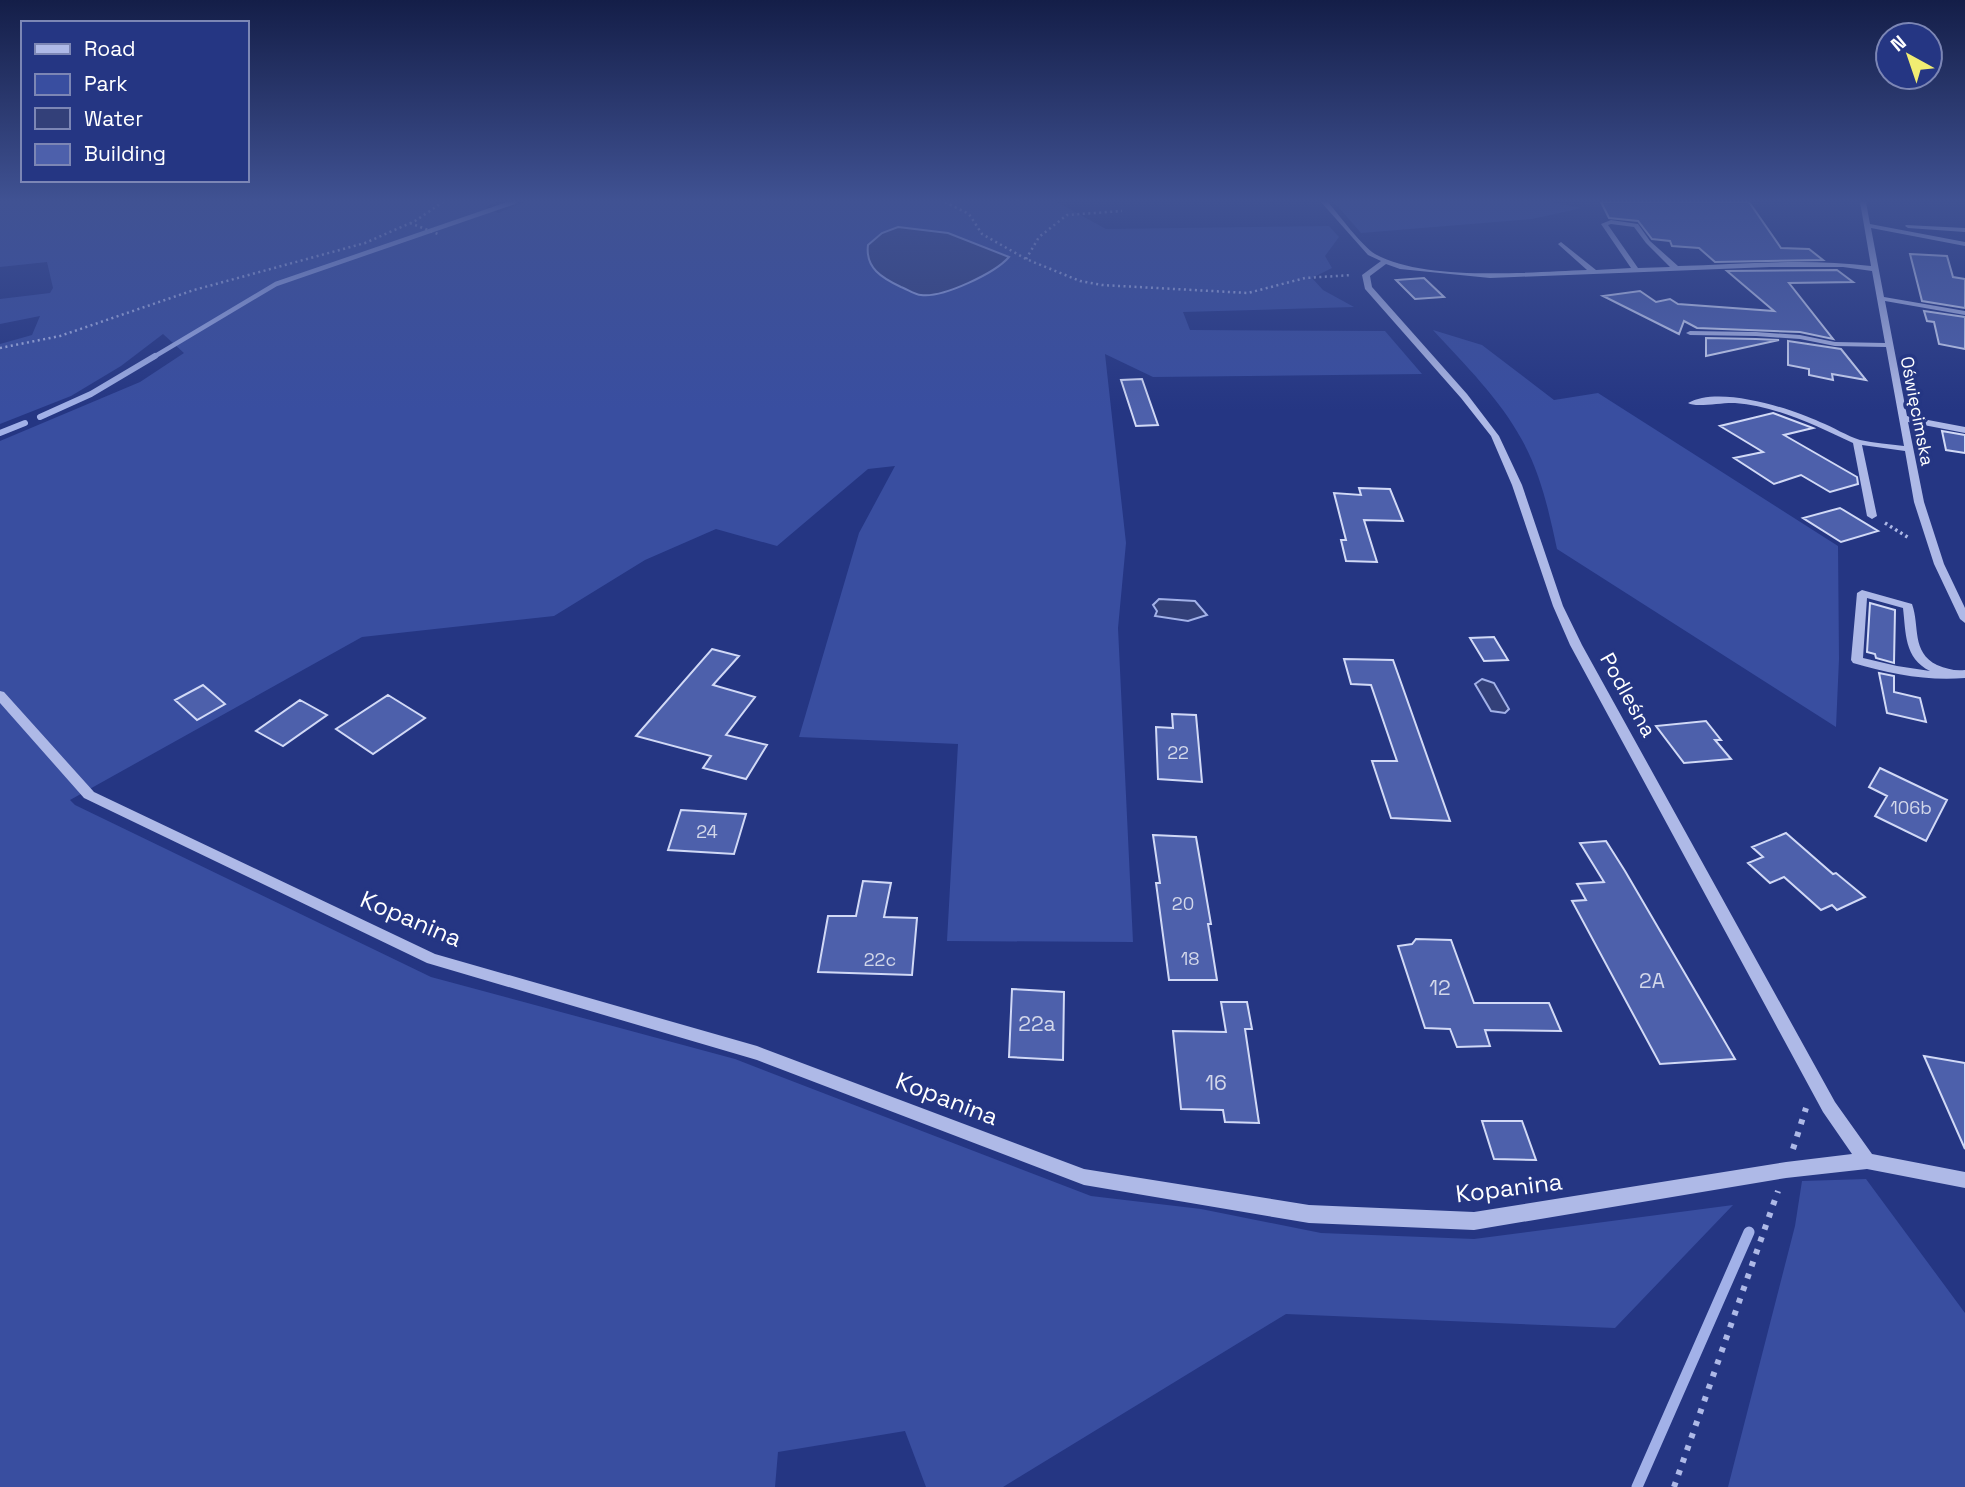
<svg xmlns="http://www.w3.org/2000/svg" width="1965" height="1487" font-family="'Space Grotesk',sans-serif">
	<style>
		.green { fill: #394ea0 }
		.water { fill: #334079; stroke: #a2b1e8; stroke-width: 2 }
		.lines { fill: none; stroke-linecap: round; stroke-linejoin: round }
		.stream-far2 { stroke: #a2b1e8; stroke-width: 4.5 }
		.stream-far1 { stroke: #a2b1e8; stroke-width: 6 }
		.stream { stroke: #a2b1e8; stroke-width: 11 }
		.building { fill: #4d60ab; stroke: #d1d9f6; stroke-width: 2 }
		.path-far2 { stroke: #aeb9e7; stroke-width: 2.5; stroke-dasharray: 2 3.5; stroke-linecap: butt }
		.path-far1 { stroke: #aeb9e7; stroke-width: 3.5; stroke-dasharray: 2.5 3.5; stroke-linecap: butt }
		.path { stroke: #aeb9e7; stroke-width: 6; stroke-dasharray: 5 8; stroke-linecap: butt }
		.minor { fill: #aeb9e7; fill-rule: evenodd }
		.labels { text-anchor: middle; stroke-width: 7; stroke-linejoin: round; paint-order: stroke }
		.far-street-label { font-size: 18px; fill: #fff; stroke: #253683 }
		.number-label { font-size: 18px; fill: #d2d7ea }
		.street-label { font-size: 21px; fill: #fff; stroke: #253683 }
		.near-number-label { font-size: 21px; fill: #d2d7ea }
		.near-street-label { font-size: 24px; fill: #fff; stroke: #253683 }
	</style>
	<rect width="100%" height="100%" fill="#253683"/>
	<path class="green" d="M0 202H496L486 207 498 213 525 202H1057L1106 229 1329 226 1339 237 1325 256 1332 268 1312 278 1323 290 1354 307 1183 312 1190 330 1385 331 1422 374 1153 377 1105 354 1126 543 1118 628 1133 942 947 941 958 744 799 737 859 533 895 466 868 469 777 546 716 529 645 560 554 616 362 637 70 800 75 805 431 977 735 1059 1091 1196 1201 1209 1321 1233 1474 1239 1733 1205 1615 1328 1286 1314 1003 1487H926L905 1431 778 1452 775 1487H0V441L140 382 184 353 163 334 121 366 71 396 0 424V344L32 335 40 316 0 324V299L50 293 53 288 47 262 0 267Z
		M1334 202H1550L1582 208 1532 219 1361 233Z
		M1433 330 1482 345 1554 400 1598 393 1838 546 1839 659 1836 727 1557 549C1549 512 1541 474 1522 440 1500 399 1464 364 1433 330Z
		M1866 1179 1965 1313V1487H1728L1795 1226 1802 1181Z"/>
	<path class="water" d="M898 227 948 233 1009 257C995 273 943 298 921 295 915 295 907 289 901 287 882 278 865 268 868 245L882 233Z
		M1159 599 1195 601 1207 615 1188 621 1155 616 1157 611 1153 605Z
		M1482 679 1494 683 1509 709 1505 713 1491 711 1475 684Z"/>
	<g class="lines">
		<path class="stream-far2" d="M152 358 276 284 514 202"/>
		<path class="stream-far1" d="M40 417 91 394 155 356
			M0 433 25 423"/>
		<path class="stream" d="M1637 1487 1749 1232"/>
	</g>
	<path class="building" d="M1601 202H1749L1781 248 1809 249 1823 260 1715 262 1699 248 1672 246 1670 241 1652 239 1638 221 1609 218Z
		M1910 254 1947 256 1953 277 1965 279V308L1922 301Z
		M1837 270 1853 282 1789 283 1833 339 1800 332 1697 328 1684 321 1679 334 1603 296 1640 291 1656 302 1670 299 1678 304 1774 311 1727 271Z
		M1424 278 1444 297 1415 299 1396 280Z
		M1924 311 1965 317V349L1939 344 1934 322 1927 321Z
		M1706 338 1756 339 1779 340 1706 356Z
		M1788 341 1841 349 1866 380 1832 374 1833 380 1809 375V369L1788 365Z
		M1142 379 1158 425 1136 426 1121 380Z
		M1773 413 1813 428 1784 435 1857 477 1858 484 1830 492 1801 475 1774 484 1734 458 1763 452 1720 426Z
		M1942 431 1965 435V453L1946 450Z
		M1359 488 1390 489 1403 521 1364 520 1377 562 1346 561 1341 540H1346L1334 493 1361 495Z
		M1840 508 1878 531 1841 542 1803 518Z
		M1870 603 1895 610 1894 663 1876 658 1875 654 1867 652Z
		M1494 637 1508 660 1484 661 1470 638Z
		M712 649 739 656 713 685 755 697 726 735 767 745 746 779 703 768 711 756 636 736Z
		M1344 659 1393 660 1450 821 1391 818 1372 761H1397L1371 685 1351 684Z
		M1879 673 1894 676V692L1920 698 1926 722 1887 713Z
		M203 685 225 704 197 720 175 700Z
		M388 695 425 718 373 754 336 729Z
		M300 700 327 715 283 746 256 731Z
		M1172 714 1196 715 1202 782 1158 779 1156 727 1173 728Z
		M1706 721 1721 740H1715L1731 759 1684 763 1656 726Z
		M1880 768 1947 800 1926 841 1875 816 1887 796 1869 787Z
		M681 810 746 814 734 854 668 850Z
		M1786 833 1833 874 1836 873 1865 897 1837 910 1832 905 1821 910 1784 877 1770 883 1748 863 1763 857 1752 847Z
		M1153 835 1196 837 1211 924H1208L1217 980H1169L1156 883H1160Z
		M1606 841 1625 871 1735 1059 1660 1064 1572 901 1586 900 1577 884 1604 882 1580 843Z
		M863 881 891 883 884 917 917 918 912 975 818 972 828 916H856Z
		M1416 939 1451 940 1474 1003H1549L1561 1031 1485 1030 1490 1046 1457 1047 1450 1029 1425 1028 1398 946 1412 944Z
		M1012 989 1064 992 1063 1060 1009 1057Z
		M1221 1002H1247L1252 1029H1245L1259 1123 1225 1122 1223 1110 1181 1109 1173 1031 1226 1032Z
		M1924 1056 1965 1063V1149Z
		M1482 1121H1522L1536 1160 1494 1159Z"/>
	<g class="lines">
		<path class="path-far2" d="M945 202 969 214 982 234 1026 259 1080 281 1102 285 1248 293 1305 278 1352 275
			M410 223 438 234
			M1026 259 1039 237 1067 215 1122 211
			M0 348 60 336 194 290 365 243 415 221 443 202"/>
		<path class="path-far1" d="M1885 523 1909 538"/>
		<path class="path" d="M1793 1149 1806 1108
			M1674 1487 1778 1191"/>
		<path class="minor" d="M1321 202H1328C1339 215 1362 246 1375 254 1425 282 1530 272 1587 270L1559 245 1558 244 1561 242 1596 270 1631 268 1601 224 1611 220 1638 224 1650 241 1678 266C1742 264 1807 258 1871 266L1860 202H1866L1870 224 1965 242V246L1871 228 1884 297 1965 311V315L1885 301 1907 416 1965 427V433L1908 422 1924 502 1944 564 1965 608V623L1960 619 1934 564 1914 502 1905 451 1862 445 1877 516 1872 519 1867 516 1853 443C1816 426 1777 406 1735 403 1723 402 1696 408 1688 403 1719 385 1789 408 1820 422 1833 427 1847 436 1860 440 1874 443 1890 444 1904 446L1886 347 1835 346 1800 339 1756 336 1690 335 1686 333 1690 331 1756 332 1800 335 1835 342 1885 343 1872 271 1843 267H1770L1490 278 1400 269 1386 264 1370 276 1372 287 1467 394 1499 436 1522 485 1563 606 1582 645 1835 1102 1872 1154 1965 1172V1188L1867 1169 1786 1178 1474 1230 1309 1223 1084 1185 757 1060 427 963 84 798 0 703V691L4 692 94 792 435 954 757 1046 1084 1169 1309 1205 1474 1212 1786 1162 1852 1154 1823 1112 1570 645 1553 606 1512 485 1491 436 1461 398 1365 289 1362 275 1381 261 1368 255ZM1611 224 1634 227 1646 243 1670 267 1638 268 1608 225Z
			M1906 225 1965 228V232L1908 228 1905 226Z
			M1862 590 1912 604C1920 626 1911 652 1937 665 1947 669 1954 671 1965 670V678C1926 681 1890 674 1853 663L1851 660 1857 593ZM1867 598 1903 608C1906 633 1904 658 1930 671L1897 666 1863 658Z"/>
	</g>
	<linearGradient id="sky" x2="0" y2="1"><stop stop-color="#141e48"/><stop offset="0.49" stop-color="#405293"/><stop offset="1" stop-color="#405293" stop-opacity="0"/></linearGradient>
	<rect width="1965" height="410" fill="url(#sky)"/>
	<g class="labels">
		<g class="far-street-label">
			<text transform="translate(1917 411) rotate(79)" y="6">Oświęcimska</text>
		</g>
		<g class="number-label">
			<text x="1178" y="759">22</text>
			<text x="1911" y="814">106b</text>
			<text x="707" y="838">24</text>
			<text x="1183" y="910">20</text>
			<text x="1190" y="965">18</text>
			<text x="880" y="966">22c</text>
		</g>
		<g class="street-label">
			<text transform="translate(1628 695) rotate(61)" y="7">Podleśna</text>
		</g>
		<g class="near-number-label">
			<text x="1652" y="988">2A</text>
			<text x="1440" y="995">12</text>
			<text x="1037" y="1031">22a</text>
			<text x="1216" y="1090">16</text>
		</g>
		<g class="near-street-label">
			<text transform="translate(411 919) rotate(23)" y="8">Kopanina</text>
			<text transform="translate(947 1099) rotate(21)" y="8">Kopanina</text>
			<text transform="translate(1509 1188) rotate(-7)" y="8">Kopanina</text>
		</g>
	</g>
	<rect x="21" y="21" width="228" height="161" fill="#253683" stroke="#7c86b5" stroke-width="2"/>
	<rect x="35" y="44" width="35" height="10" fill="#aeb9e7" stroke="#7c86b5" stroke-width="2"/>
	<text x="84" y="56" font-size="21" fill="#ffffff">Road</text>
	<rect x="35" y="74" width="35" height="21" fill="#394ea0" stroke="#7c86b5" stroke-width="2"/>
	<text x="84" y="91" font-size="21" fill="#ffffff">Park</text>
	<rect x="35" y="108" width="35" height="21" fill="#334079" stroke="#7c86b5" stroke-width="2"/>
	<text x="84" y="126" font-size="21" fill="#ffffff">Water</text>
	<rect x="35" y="144" width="35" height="21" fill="#4d60ab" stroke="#7c86b5" stroke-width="2"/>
	<text x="84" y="161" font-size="21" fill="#ffffff">Building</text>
	<g transform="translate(1909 56) rotate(320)"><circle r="33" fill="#253683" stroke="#7c86b5" stroke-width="2"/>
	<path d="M0-5L12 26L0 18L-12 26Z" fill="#f1ed72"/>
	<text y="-10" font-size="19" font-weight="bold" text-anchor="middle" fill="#ffffff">N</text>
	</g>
</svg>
